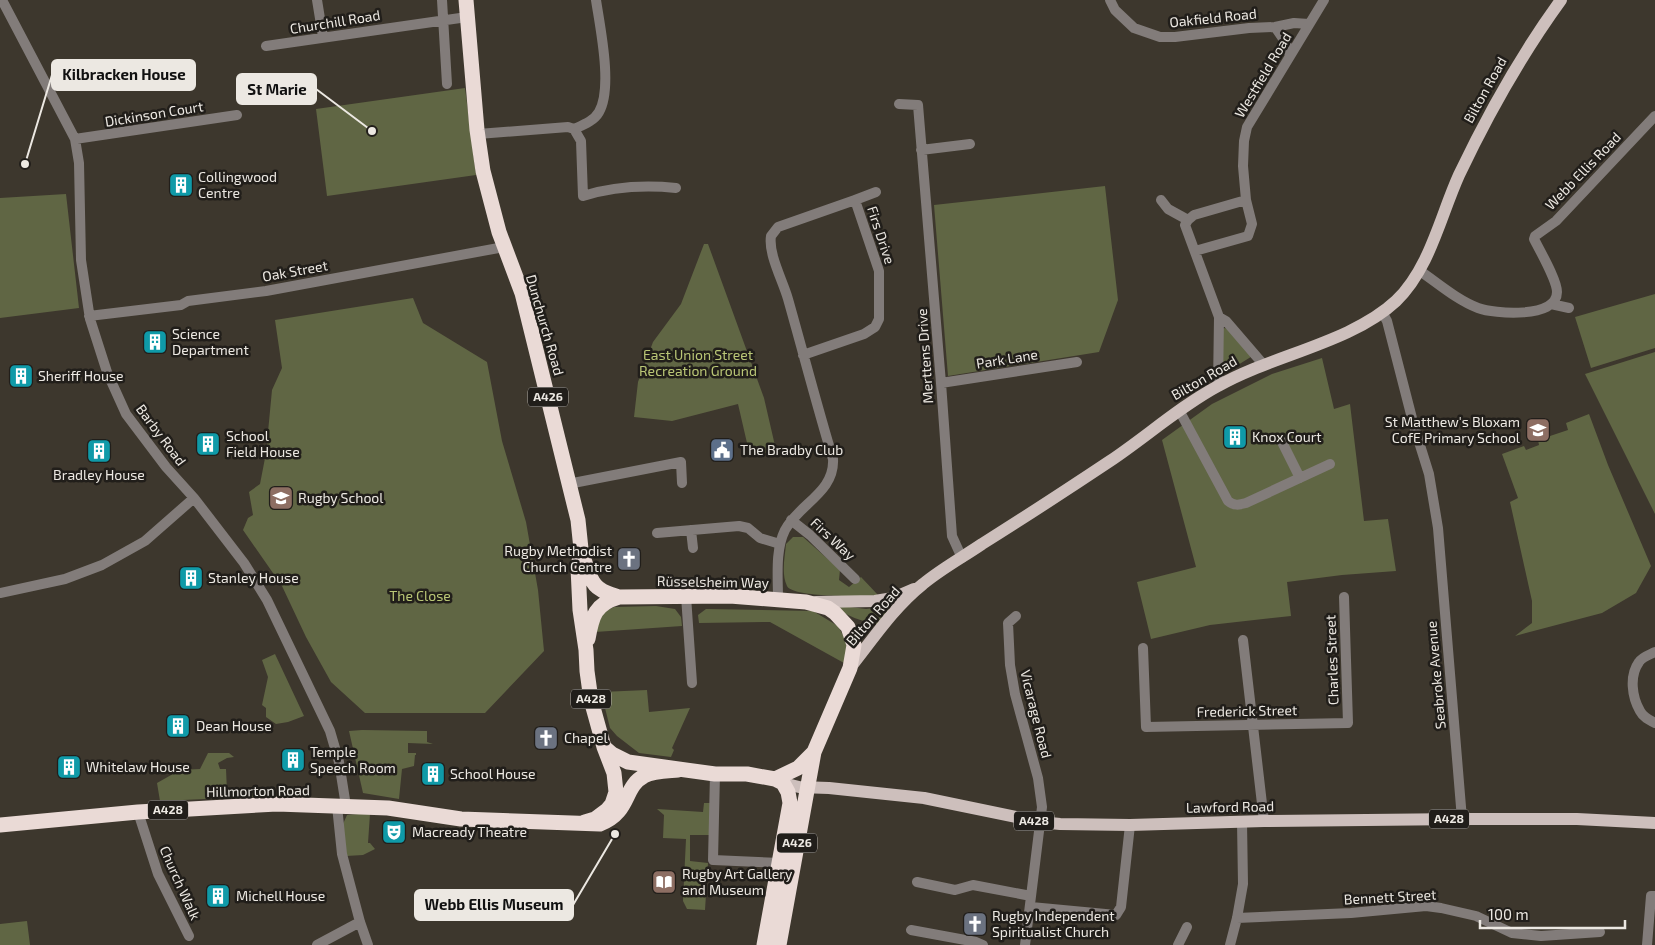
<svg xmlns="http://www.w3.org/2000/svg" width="1655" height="945" font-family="'Exo 2',sans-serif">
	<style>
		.green { fill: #606644 }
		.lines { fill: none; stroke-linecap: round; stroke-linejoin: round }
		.minor { stroke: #827c7a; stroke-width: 10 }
		.major { stroke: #cdbfbc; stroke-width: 12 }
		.highway { stroke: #eadad6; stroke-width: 15 }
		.labels { text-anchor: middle; stroke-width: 5; stroke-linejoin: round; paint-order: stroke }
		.shield { fill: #211e1a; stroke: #afaba6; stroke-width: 1 }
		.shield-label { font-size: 12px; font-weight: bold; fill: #ece8e2 }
		.street-label { font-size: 14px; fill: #ece8e2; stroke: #211e1a }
		.poi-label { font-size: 14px; fill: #ece8e2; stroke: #211e1a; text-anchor: start }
		.park-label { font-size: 14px; fill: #bac776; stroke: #211e1a }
		.leader { fill: none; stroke: #ece8e2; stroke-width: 2 }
		.callout-dot { fill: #ece8e2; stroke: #211e1a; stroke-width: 2 }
		.callout { fill: #ece8e2; stroke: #ece8e2; stroke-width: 2 }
		.callout-label { font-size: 15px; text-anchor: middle; font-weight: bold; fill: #111 }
	</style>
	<rect width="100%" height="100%" fill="#3d372d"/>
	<path class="green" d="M465 88 476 175 327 196 316 109Z
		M1105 186 1118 300 1099 352 948 376 934 205Z
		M66 194 79 308 0 318V198Z
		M704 244H708L764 398 776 450 750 456 738 404 672 421 634 417 638 382 653 342 681 304Z
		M1655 294V348L1591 368 1575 317Z
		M413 298 423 323 487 362 502 441 526 522 538 590 544 651 485 713H365L331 682 306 637 282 586 243 530 248 518 253 515 249 492 260 484 266 453 272 390 282 368 275 320Z
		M1225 328 1233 332 1254 355 1225 373 1222 369V329Z
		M1655 352V514L1585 374Z
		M1322 358 1334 409 1350 404 1364 521 1388 519 1396 571 1342 575 1287 582 1291 616 1210 625 1151 639 1137 582 1196 567 1162 440 1212 404 1272 374Z
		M1589 414 1608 465 1651 566 1636 593 1602 613 1515 636 1532 623V601L1510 502 1518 498 1502 454 1524 446 1526 450 1539 445 1538 440 1568 430 1566 423Z
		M793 537H803L840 570 839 580 849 587 861 577 878 595 869 597C855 596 792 597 787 586 781 574 785 556 786 544Z
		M835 605 866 609 892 606 878 625C863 621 845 617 835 605Z
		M656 606 675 609 681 617 682 626 595 632 600 614 614 607Z
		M706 609 813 611 838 626 846 641 847 650 844 663 770 622 699 623 698 615Z
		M275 654 304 716 288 722 276 724 266 717V708L262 705 268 677 262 660Z
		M647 690 649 712 690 708 672 748 674 750 671 757 639 753 617 736 610 728 601 692Z
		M362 730 427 731V742L433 744 408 743V753H416V755H415L414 766 402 769 399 799 363 793 349 731Z
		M208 753H229L234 757 227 758 218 763 220 769H226L227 792 273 791 274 796 160 801 157 783 180 770 200 769Z
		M704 803H713L712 835H690V861L708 863 705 910 687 909 683 901 686 839 663 838 664 815 657 809 703 812Z
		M359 814H370L368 843H370L375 849 363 855 346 856 343 824 347 815Z
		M27 921 30 945H0V924Z"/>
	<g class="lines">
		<path class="minor" d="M2 0 75 139 79 163 81 260 90 319 107 372 126 414 166 467 194 498 244 563 267 600 330 731 339 762 346 806
			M317 0 323 37
			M442 0 447 84
			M1110 0 1115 10 1134 28 1160 37H1175L1249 28 1275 27 1294 23 1309 24
			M1275 27 1286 43 1290 56
			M266 46 467 17
			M899 104 918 105 941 383 952 536 962 558
			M574 129C583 125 594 121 599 112 613 88 600 27 596 0
			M478 134 568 127 574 129 581 141 583 196C612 187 646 185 676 188
			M75 139 237 115
			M921 150 970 144
			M855 200 876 192
			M1161 200 1168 209 1188 220
			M1195 251 1248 236 1252 224 1246 200 1243 166 1244 141 1247 127 1324 0
			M1420 271C1439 284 1457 300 1478 308 1494 314 1557 319 1557 292 1557 280 1540 251 1534 239L1535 236 1556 221 1655 116
			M1551 304 1569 308
			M1382 312 1387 321 1414 426 1429 474 1438 528 1462 819
			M89 316 181 305 188 301 266 291 504 247
			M1219 317 1226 321 1263 364
			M941 383 1077 362
			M1218 386 1219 317 1185 225 1188 220 1194 215 1246 200
			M1179 410 1228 501C1234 506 1239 505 1246 503L1330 464
			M1281 440 1300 478
			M568 484 681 462 682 483
			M791 520 810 535 855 579
			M691 530 693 548
			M657 533 739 526 748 528 760 538 780 544
			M0 593 65 579 102 565 145 541 194 498
			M686 596 692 683
			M778 599C778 577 775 550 785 530 799 504 835 492 833 459 817 406 803 352 788 299 783 281 768 254 771 236L778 227 855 200 879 271V319L875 327 864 334 803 355
			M1016 616 1008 623 1010 665 1015 694 1038 778 1042 807 1025 945
			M1243 640 1264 821
			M1143 648 1146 727 1348 723 1344 597
			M1655 652C1649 655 1642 657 1639 662 1629 676 1632 697 1640 711 1643 717 1649 720 1655 723
			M715 774 713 860 780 863
			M337 806 342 854 360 922 368 945
			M138 812 158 874 189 936
			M917 882 955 890 973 885 1031 896
			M1031 907 1116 915 1121 907 1130 825
			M1237 918 1351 913 1426 906 1441 908 1476 916 1512 933 1541 936 1600 932
			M911 930 976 942 983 945
			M317 945 360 922
			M1178 945 1187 927
			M1230 945 1237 918 1243 884 1242 822
			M1647 945 1651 896H1655"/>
		<path class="major" d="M816 602 875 601 893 598 914 589
			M850 668C873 639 894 607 923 584 941 569 963 557 982 544 1025 517 1068 489 1110 461 1146 437 1179 407 1218 386 1272 355 1351 343 1396 301 1430 268 1440 217 1459 175 1488 114 1521 55 1561 0
			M783 783 799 787 829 788 924 798 1040 822 1060 824 1130 825 1264 821 1462 819H1577L1655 823"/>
		<path class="highway" d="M466 0 477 130 483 171 499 232 522 293 578 520 581 549 578 568 580 610 586 650 587 671 591 700 604 747 614 773 616 792 612 804 607 810 595 819 585 822
			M582 553C586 564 589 583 600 589 605 593 613 595 619 597
			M588 639C592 616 595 604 619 597L730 596 806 602 828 608 835 613 848 627 854 645 850 668 814 752 779 945
			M605 748 612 754 628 762 715 774H747L775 779 783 783 788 792 790 803 764 945
			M775 779 798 768 814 752
			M0 825 138 812 277 804 388 808 461 819 600 824C631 812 623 787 644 776 653 771 668 771 678 770"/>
	</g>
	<defs>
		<symbol id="building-square" viewBox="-11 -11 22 22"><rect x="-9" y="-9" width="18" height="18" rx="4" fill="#0f9aa8" stroke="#211e1a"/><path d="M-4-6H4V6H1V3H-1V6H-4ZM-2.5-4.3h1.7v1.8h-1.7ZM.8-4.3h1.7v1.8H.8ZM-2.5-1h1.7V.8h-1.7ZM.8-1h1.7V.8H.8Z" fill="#fff"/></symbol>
		<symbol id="school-square" viewBox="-11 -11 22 22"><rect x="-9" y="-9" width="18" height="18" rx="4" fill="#8d6e63" stroke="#211e1a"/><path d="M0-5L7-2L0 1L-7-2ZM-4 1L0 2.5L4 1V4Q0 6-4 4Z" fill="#fff"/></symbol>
		<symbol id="civic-square" viewBox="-11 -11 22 22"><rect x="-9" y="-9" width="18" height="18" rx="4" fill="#5c6f8a" stroke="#211e1a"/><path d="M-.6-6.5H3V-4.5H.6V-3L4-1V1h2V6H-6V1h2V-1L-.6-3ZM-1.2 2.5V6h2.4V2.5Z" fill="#fff"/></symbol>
		<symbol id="church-square" viewBox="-11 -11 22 22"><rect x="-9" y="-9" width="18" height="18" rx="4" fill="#6b7280" stroke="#211e1a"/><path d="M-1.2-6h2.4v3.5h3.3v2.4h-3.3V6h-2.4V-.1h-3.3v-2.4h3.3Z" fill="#fff"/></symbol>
		<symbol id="theatre-square" viewBox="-11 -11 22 22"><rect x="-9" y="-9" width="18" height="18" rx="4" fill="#0f9aa8" stroke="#211e1a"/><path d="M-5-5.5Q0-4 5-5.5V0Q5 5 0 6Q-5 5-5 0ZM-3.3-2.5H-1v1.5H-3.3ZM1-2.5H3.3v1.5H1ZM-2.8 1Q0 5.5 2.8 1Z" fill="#fff"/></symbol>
		<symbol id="library-square" viewBox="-11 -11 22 22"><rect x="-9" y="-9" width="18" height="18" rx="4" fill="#8d6e63" stroke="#211e1a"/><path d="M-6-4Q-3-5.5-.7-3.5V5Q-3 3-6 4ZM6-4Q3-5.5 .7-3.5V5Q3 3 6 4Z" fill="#fff"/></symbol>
	</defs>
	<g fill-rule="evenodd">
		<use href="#building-square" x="167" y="171" width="28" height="28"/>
		<use href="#building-square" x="141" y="328" width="28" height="28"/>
		<use href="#building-square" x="7" y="362" width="28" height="28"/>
		<use href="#school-square" x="1524" y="416" width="28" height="28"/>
		<use href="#building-square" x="1221" y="423" width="28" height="28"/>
		<use href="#building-square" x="194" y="430" width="28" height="28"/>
		<use href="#civic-square" x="708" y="436" width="28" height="28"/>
		<use href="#building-square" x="85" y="437" width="28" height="28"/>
		<use href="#school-square" x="267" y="484" width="28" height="28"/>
		<use href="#church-square" x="615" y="545" width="28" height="28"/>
		<use href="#building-square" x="177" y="564" width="28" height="28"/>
		<use href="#building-square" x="164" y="712" width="28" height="28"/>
		<use href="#church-square" x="532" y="724" width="28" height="28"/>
		<use href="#building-square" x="279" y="746" width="28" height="28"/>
		<use href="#building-square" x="55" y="753" width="28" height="28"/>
		<use href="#building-square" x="419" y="760" width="28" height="28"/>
		<use href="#theatre-square" x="380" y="818" width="28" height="28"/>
		<use href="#library-square" x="650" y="868" width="28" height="28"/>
		<use href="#building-square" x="204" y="882" width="28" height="28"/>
		<use href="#church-square" x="961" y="910" width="28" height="28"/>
	</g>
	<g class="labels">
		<g class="shield">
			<rect x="528" y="387.5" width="40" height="19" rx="4"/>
			<rect x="571" y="689.5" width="40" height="19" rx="4"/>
			<rect x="148" y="800.5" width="40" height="19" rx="4"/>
			<rect x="1429" y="809.5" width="40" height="19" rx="4"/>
			<rect x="1014" y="811.5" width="40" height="19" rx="4"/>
			<rect x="777" y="833.5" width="40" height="19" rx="4"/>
		</g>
		<g class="shield-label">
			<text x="548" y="401">A426</text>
			<text x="591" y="703">A428</text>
			<text x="168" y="814">A428</text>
			<text x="1449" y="823">A428</text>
			<text x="1034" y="825">A428</text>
			<text x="797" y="847">A426</text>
		</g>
		<g class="street-label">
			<text transform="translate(1213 18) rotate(-6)" y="5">Oakfield Road</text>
			<text transform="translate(335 22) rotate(-9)" y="5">Churchill Road</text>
			<text transform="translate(1263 75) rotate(-59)" y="5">Westfield Road</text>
			<text transform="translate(1485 90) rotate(-61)" y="5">Bilton Road</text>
			<text transform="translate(154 114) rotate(-9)" y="5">Dickinson Court</text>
			<text transform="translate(1583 171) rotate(-46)" y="5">Webb Ellis Road</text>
			<text transform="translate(881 235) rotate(72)" y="5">Firs Drive</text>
			<text transform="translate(295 271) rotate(-10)" y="5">Oak Street</text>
			<text transform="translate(545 325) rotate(74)" y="5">Dunchurch Road</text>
			<text transform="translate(925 356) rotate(-94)" y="5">Merttens Drive</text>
			<text transform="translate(1007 359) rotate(-9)" y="5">Park Lane</text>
			<text transform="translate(1204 378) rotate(-30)" y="5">Bilton Road</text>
			<text transform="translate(161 435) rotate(53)" y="5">Barby Road</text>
			<text transform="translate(833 539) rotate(43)" y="5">Firs Way</text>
			<text transform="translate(713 582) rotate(1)" y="5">Rüsselsheim Way</text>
			<text transform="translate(873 616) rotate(-49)" y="5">Bilton Road</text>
			<text transform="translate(1332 660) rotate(-92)" y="5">Charles Street</text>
			<text transform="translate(1436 675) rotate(-95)" y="5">Seabroke Avenue</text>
			<text transform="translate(1247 711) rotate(-1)" y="5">Frederick Street</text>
			<text transform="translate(1036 714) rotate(76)" y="5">Vicarage Road</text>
			<text transform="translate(258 791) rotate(-1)" y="5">Hillmorton Road</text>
			<text transform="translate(1230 807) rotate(-1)" y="5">Lawford Road</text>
			<text transform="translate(180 883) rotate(66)" y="5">Church Walk</text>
			<text transform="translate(1390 897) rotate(-3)" y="5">Bennett Street</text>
		</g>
		<g class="poi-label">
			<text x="198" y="182">Collingwood<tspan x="198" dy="16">Centre</tspan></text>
			<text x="172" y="339">Science<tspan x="172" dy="16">Department</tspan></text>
			<text x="38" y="381">Sheriff House</text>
			<text x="1520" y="427" text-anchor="end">St Matthew's Bloxam<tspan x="1520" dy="16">CofE Primary School</tspan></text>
			<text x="226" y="441">School<tspan x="226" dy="16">Field House</tspan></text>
			<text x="1252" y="442">Knox Court</text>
			<text x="740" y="455">The Bradby Club</text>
			<text x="99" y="480" text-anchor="middle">Bradley House</text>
			<text x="298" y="503">Rugby School</text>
			<text x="612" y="556" text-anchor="end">Rugby Methodist<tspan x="612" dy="16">Church Centre</tspan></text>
			<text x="208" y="583">Stanley House</text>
			<text x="196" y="731">Dean House</text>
			<text x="564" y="743">Chapel</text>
			<text x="310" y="757">Temple<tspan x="310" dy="16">Speech Room</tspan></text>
			<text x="86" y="772">Whitelaw House</text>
			<text x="450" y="779">School House</text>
			<text x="412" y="837">Macready Theatre</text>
			<text x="682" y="879">Rugby Art Gallery<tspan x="682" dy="16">and Museum</tspan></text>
			<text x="236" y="901">Michell House</text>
			<text x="992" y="921">Rugby Independent<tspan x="992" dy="16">Spiritualist Church</tspan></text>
		</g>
		<g class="park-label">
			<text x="698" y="360">East Union Street<tspan x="698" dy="16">Recreation Ground</tspan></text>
			<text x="420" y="601">The Close</text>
		</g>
	</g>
	<path class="leader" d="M25 164L52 75M372 131L316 89M615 834L573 905"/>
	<g class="callout-dot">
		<circle cx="25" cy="164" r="5"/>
		<circle cx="372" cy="131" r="5"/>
		<circle cx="615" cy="834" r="5"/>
	</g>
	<g class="callout">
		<rect x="52" y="60" width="143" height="30" rx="5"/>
		<rect x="237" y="74" width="79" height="30" rx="5"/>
		<rect x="415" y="890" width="158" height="30" rx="5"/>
	</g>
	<g class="callout-label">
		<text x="124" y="80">Kilbracken House</text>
		<text x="277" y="95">St Marie</text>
		<text x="494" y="910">Webb Ellis Museum</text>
	</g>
	<path d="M1480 920v8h145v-8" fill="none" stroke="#ece8e2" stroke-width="2.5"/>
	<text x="1488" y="920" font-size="15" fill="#ece8e2" stroke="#211e1a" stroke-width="4" paint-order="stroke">100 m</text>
</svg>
